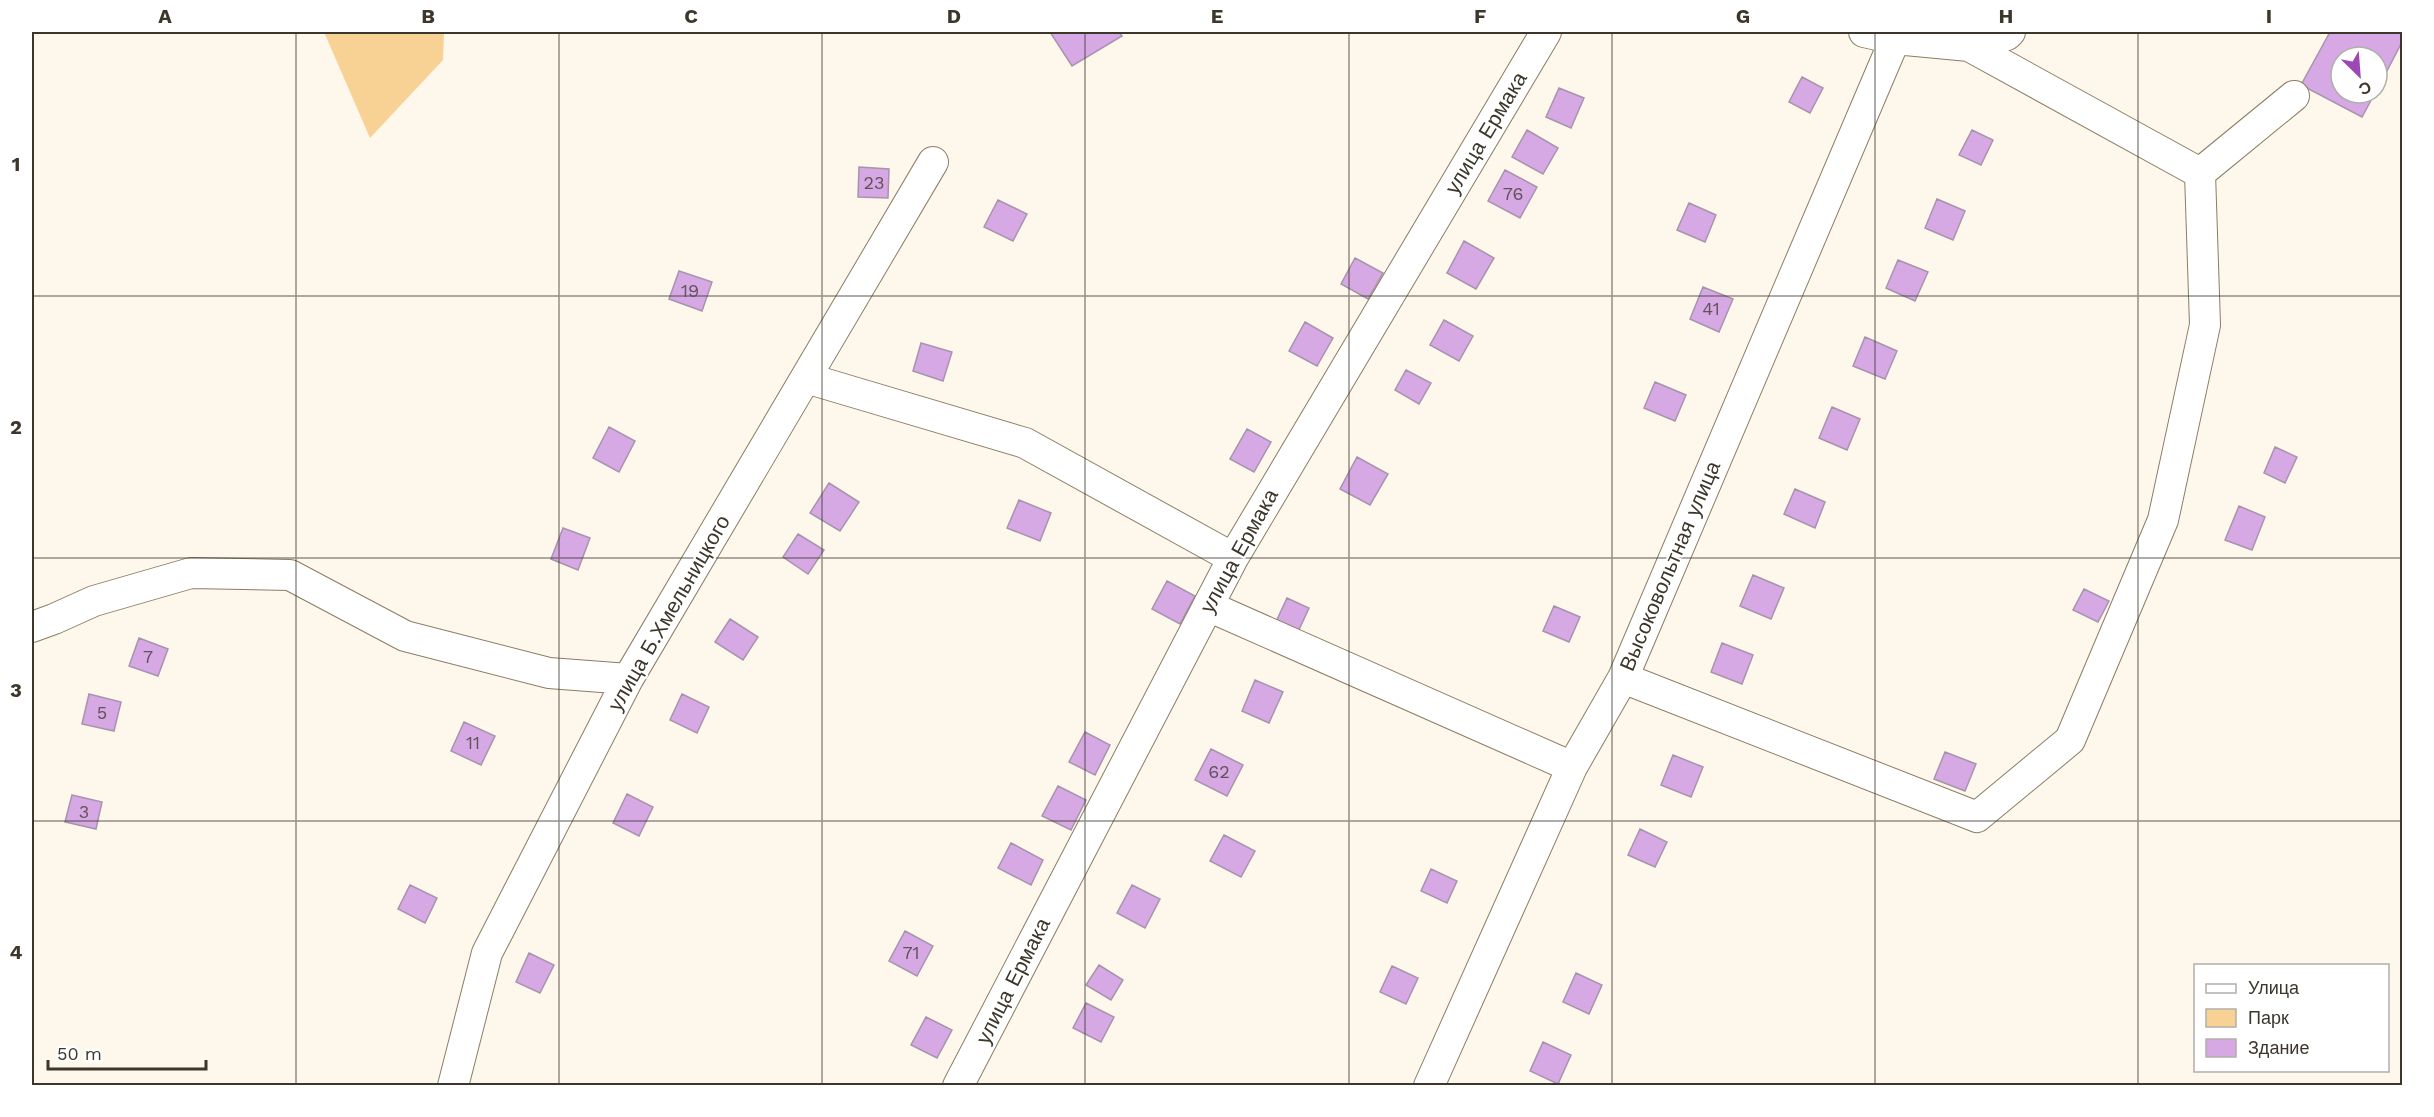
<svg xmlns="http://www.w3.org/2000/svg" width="2434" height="1117" font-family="'Work Sans',sans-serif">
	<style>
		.green { fill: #f8d294 }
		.building { fill: #d6a8e4; stroke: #a794ac; stroke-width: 1.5 }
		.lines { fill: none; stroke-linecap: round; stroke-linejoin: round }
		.minor-casing { stroke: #8c7d64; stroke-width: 32 }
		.minor { stroke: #fff; stroke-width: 30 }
		.grid { fill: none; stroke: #3c362b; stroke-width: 1.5; stroke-opacity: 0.55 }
		.labels { text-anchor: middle; stroke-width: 4.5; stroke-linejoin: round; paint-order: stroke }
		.number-label { font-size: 18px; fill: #625259 }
		.street-label { font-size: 21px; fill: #3c362b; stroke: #fff }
		.neatline { fill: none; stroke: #3c362b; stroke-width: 2 }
		.grid-label { font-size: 20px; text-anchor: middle; font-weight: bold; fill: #3c362b }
	</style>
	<rect width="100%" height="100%" fill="#fef7ec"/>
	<path class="green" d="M324 32H444L443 60 370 138Z"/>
	<path class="building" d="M1050 32H1119L1122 36 1072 66Z
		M2330 32H2402V42L2377 90V57H2341V93H2375L2362 117 2301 85Z
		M1802 77 1823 88 1810 113 1789 102Z
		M1559 88 1584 98 1571 128 1546 117Z
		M1527 130 1558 148 1543 174 1512 157Z
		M1972 130 1993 140 1981 165 1959 155Z
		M859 167 889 169 888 198 858 197Z
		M1505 170 1537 187 1520 218 1488 201Z
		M1937 199 1965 211 1953 240 1925 228Z
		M998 200 1027 214 1013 241 984 227Z
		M1689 203 1716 215 1705 242 1677 230Z
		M1464 241 1494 258 1476 289 1447 273Z
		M1355 258 1383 273 1368 299 1341 284Z
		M1898 260 1928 272 1915 301 1886 288Z
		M679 271 712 282 702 311 669 299Z
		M1703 287 1733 299 1719 332 1690 319Z
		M1444 320 1473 336 1459 361 1430 345Z
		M1305 322 1333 338 1317 366 1289 351Z
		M1865 337 1897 351 1885 379 1853 366Z
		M921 343 952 352 943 381 913 371Z
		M1406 370 1431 383 1419 404 1395 390Z
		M1655 382 1686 395 1675 421 1644 408Z
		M1832 407 1860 419 1847 450 1819 438Z
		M609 427 635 441 619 472 593 458Z
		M1247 429 1271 442 1254 472 1230 459Z
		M2275 447 2297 457 2285 483 2264 473Z
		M1357 457 1388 474 1370 505 1340 489Z
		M829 483 859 502 840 531 810 513Z
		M1795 489 1825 502 1815 528 1784 514Z
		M1019 500 1051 513 1040 541 1007 528Z
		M2239 506 2265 517 2252 550 2225 540Z
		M563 528 590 538 578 570 551 559Z
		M798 534 824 550 808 574 783 557Z
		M1753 575 1784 588 1771 619 1740 606Z
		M1167 581 1195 596 1180 624 1152 609Z
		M2084 589 2109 601 2098 622 2073 610Z
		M1287 598 1309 608 1297 634 1275 624Z
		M1554 606 1580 617 1569 642 1543 631Z
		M730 619 758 637 743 660 715 642Z
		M139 638 168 649 158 676 129 666Z
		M1722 643 1753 655 1742 684 1711 672Z
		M1255 680 1283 692 1269 723 1242 711Z
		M89 694 121 702 114 731 82 724Z
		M682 694 709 707 697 733 670 720Z
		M464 722 495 736 481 765 451 751Z
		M1085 732 1110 745 1095 775 1069 762Z
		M1211 749 1243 765 1227 796 1195 780Z
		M1945 752 1976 764 1965 791 1934 779Z
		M1673 755 1703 767 1691 797 1661 785Z
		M1058 786 1086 800 1071 830 1042 816Z
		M627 794 653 807 639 836 613 823Z
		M72 795 102 802 96 829 65 822Z
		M1640 829 1667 842 1655 867 1628 855Z
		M1224 835 1255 851 1241 877 1210 861Z
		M1011 843 1043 860 1031 885 998 868Z
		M1431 869 1457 881 1447 903 1421 891Z
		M410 885 437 898 425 923 398 909Z
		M1132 885 1160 899 1145 928 1117 913Z
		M905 931 933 946 917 976 889 961Z
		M529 953 554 965 540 993 516 982Z
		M1099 965 1123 980 1111 1000 1086 985Z
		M1392 966 1418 978 1406 1004 1380 992Z
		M1576 973 1602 985 1589 1014 1563 1002Z
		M1086 1003 1114 1017 1101 1042 1073 1028Z
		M926 1017 952 1030 937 1058 911 1045Z
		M1543 1042 1571 1055 1558 1084 1530 1071Z"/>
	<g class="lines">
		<defs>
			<path id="minor" d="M1969 46 2007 35 2010 32
				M2200 173 2294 96
				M806 378 1025 443 1233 558
				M1208 606 1572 767
				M32 627 54 619 94 601 191 573 290 575 405 636 549 673 628 679
				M1623 678 1977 817 2070 740 2163 520 2205 325 2200 173 1969 46 1895 39 1864 32
				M453 1086 487 953 628 679 933 162
				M958 1086 1233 558 1546 32
				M1429 1086 1572 767 1623 678 1895 39"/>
		</defs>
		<use href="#minor" class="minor-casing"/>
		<use href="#minor" class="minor"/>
	</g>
	<path class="grid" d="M296 32V1086M559 32V1086M822 32V1086M1085 32V1086M1349 32V1086M1612 32V1086M1875 32V1086M2138 32V1086M32 296H2402M32 558H2402M32 821H2402"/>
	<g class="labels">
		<g class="number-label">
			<text x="874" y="189">23</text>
			<text x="1513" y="200">76</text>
			<text x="690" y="297">19</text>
			<text x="1711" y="315">41</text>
			<text x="148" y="663">7</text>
			<text x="102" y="719">5</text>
			<text x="473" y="749">11</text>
			<text x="1219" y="778">62</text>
			<text x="84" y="818">3</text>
			<text x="911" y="959">71</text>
		</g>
		<g class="street-label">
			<text transform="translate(1486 133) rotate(-59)" y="7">улица Ермака</text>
			<text transform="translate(1239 551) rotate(-61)" y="7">улица Ермака</text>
			<text transform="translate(1670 566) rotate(-67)" y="7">Высоковольтная улица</text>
			<text transform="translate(669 613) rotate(-60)" y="7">улица Б.Хмельницкого</text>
			<text transform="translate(1013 981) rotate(-63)" y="7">улица Ермака</text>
		</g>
	</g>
	<rect width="2434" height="1117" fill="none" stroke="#ffffff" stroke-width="66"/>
	<rect x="2194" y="964" width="195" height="108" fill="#ffffff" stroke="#b1afaa" stroke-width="1.5"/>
	<rect x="2206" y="984" width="30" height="9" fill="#ffffff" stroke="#b1afaa" stroke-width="1.5"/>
	<text x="2248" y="994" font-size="18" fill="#3c362b">Улица</text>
	<rect x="2206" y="1009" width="30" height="18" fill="#f8d294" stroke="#b1afaa" stroke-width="1.5"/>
	<text x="2248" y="1024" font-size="18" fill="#3c362b">Парк</text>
	<rect x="2206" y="1039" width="30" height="18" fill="#d6a8e4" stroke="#b1afaa" stroke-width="1.5"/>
	<text x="2248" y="1054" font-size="18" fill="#3c362b">Здание</text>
	<g transform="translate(2359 75) rotate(155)"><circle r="28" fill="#ffffff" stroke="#b1afaa" stroke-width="1.5"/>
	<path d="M0-4.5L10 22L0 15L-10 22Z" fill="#9e48b6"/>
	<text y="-9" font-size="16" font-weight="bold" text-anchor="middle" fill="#3c362b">С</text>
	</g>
	<path d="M48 1060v9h158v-9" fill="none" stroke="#3c362b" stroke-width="3"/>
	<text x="57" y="1060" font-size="18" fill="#3c362b" stroke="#ffffff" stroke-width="4.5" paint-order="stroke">50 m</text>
	<rect x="33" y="33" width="2368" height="1051" class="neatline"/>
	<g class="grid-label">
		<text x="165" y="23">A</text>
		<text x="428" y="23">B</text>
		<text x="691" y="23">C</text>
		<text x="954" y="23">D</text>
		<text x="1217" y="23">E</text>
		<text x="1480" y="23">F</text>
		<text x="1743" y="23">G</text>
		<text x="2006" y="23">H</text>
		<text x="2269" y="23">I</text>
		<text x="16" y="171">1</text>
		<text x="16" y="434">2</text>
		<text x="16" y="697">3</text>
		<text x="16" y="959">4</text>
	</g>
</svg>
